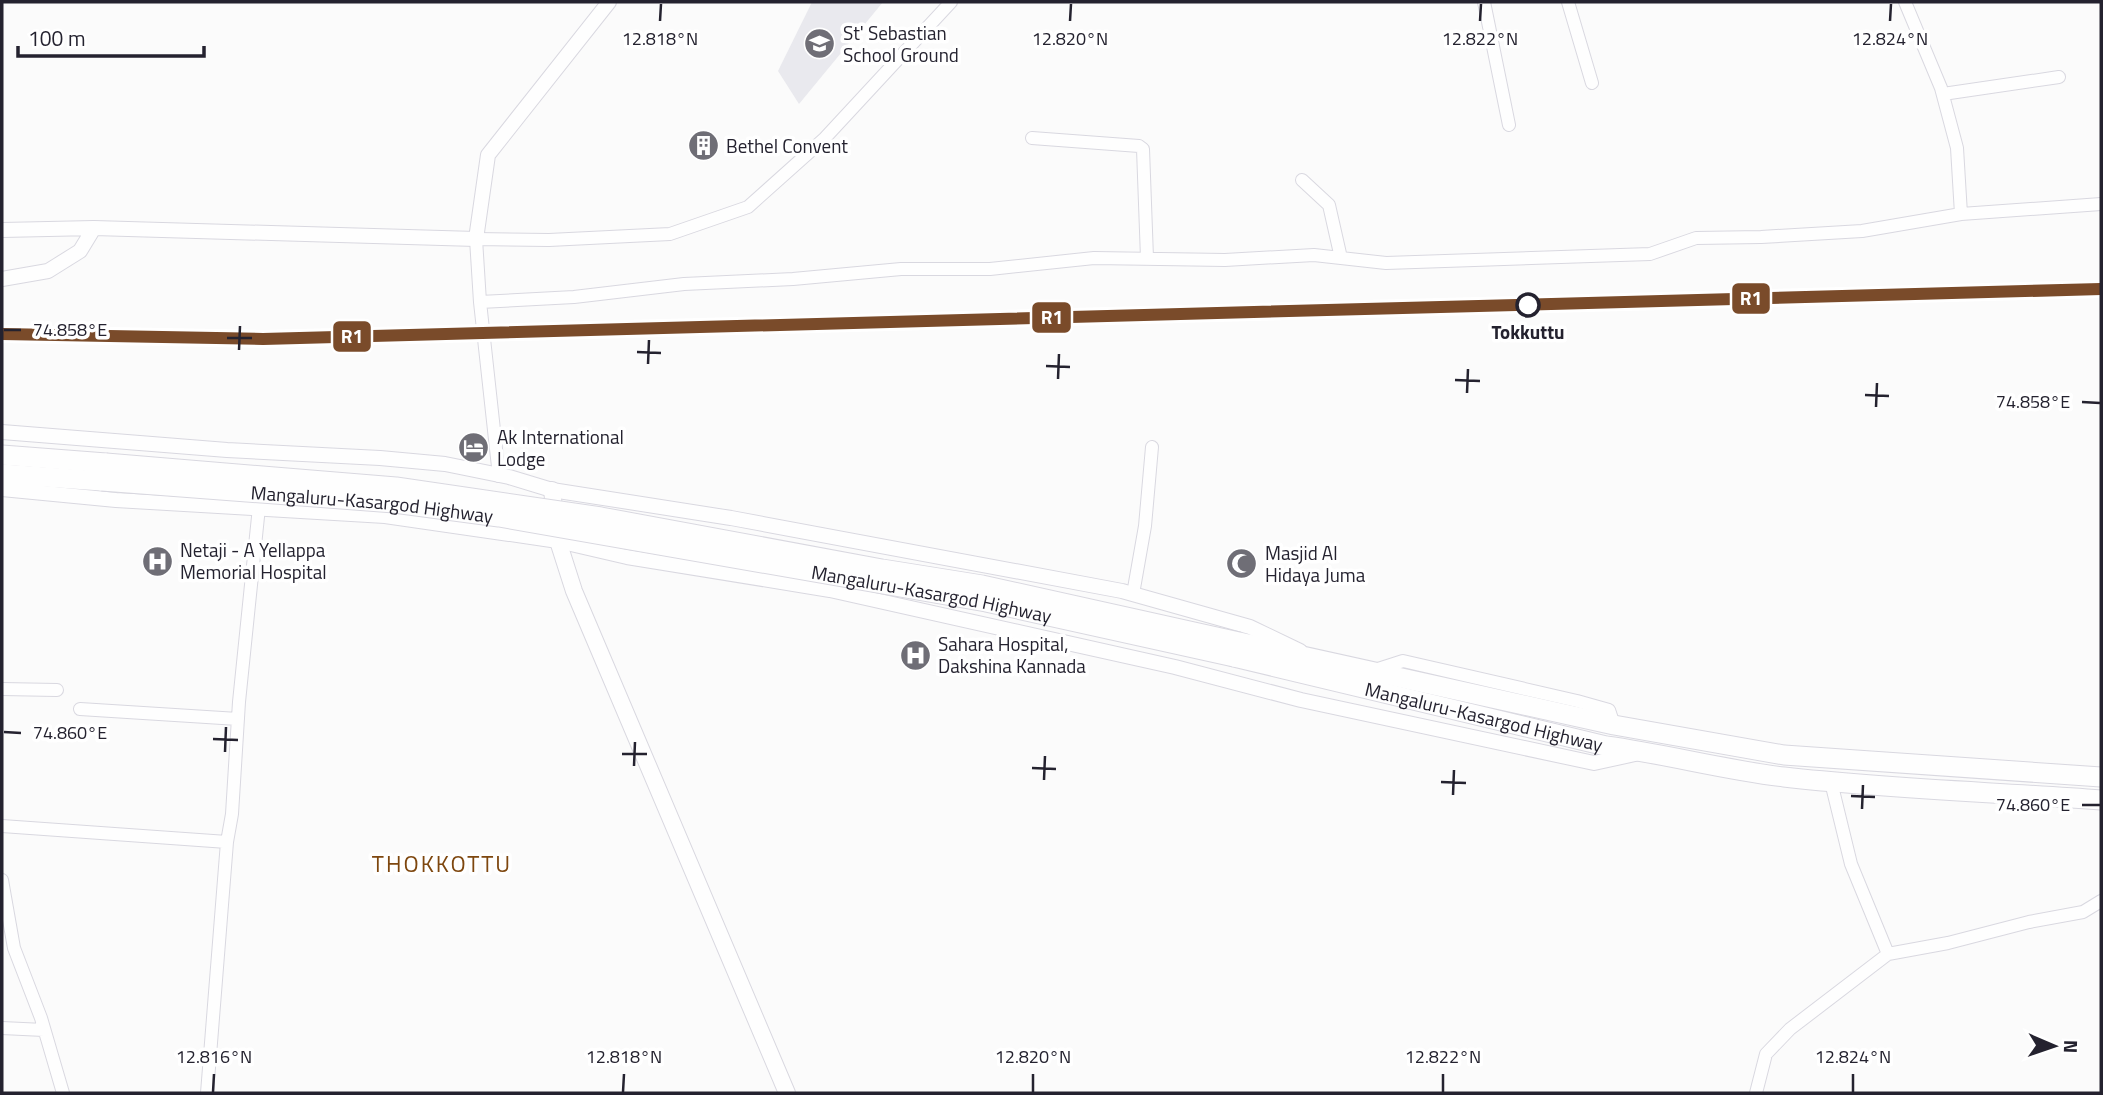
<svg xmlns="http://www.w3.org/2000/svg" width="2103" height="1095" font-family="'Titillium Web',sans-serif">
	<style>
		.built { fill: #e9e9ee }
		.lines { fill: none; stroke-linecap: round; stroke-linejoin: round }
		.minor-casing { stroke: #d9d8e0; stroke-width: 14 }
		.tertiary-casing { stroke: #d9d8e0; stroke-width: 16 }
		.secondary-casing { stroke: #d9d8e0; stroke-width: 18 }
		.trunk-casing { stroke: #d9d8e0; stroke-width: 21 }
		.minor { stroke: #fefefe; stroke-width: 12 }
		.tertiary { stroke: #fefefe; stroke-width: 14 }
		.secondary { stroke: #fefefe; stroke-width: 16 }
		.trunk { stroke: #fefefe; stroke-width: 19 }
		.trunk-bridge-casing { stroke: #d9d8e0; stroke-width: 21; stroke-linecap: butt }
		.trunk-bridge { stroke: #fefefe; stroke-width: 19 }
		.rail-1-casing { stroke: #fff; stroke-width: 18 }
		.rail-1 { stroke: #7a4b2a; stroke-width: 12 }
		.ticks { fill: none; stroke: #24222f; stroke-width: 2.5 }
		.stop-dot { fill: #fff; stroke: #24222f; stroke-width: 3.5 }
		.labels { text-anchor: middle; stroke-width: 7; stroke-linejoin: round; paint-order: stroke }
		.poi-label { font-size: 19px; fill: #24222f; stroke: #fff; text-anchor: start }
		.stop-label { font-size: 19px; font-weight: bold; fill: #24222f; stroke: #fff }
		.street-label { font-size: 19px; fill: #24222f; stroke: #fff }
		.quarter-label { font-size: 23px; letter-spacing: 2px; fill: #7e470f; stroke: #fff }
		.ticks-label { font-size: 18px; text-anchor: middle; fill: #24222f; stroke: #fff; stroke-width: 7; stroke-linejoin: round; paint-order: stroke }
		.line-badge { stroke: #fff; stroke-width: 2.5 }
		.badge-label { font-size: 19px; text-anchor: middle; font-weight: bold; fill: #fff }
	</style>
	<rect width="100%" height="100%" fill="#fbfbfb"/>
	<path class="built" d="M812 2H883L799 104 778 71Z"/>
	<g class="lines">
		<defs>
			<path id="minor" d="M1484 2 1509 125
				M1568 2 1592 83
				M1905 2 1941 88 1957 148 1961 214
				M1943 94 2059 77
				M1032 138 1139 146 1143 149 1147 258
				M1302 180 1329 205 1341 258
				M480 302 574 297 684 284 793 279 901 269H990L1094 258 1225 260 1314 255 1386 263 1650 254 1696 238 1761 237 1862 231 1961 214 2101 204
				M499 476 480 302 476 239 549 240 670 234 748 207 824 139 951 2
				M1133 594 1145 526 1152 447
				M1375 670 1403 661 1577 701 1609 710 1614 725
				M2 689 57 690
				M80 709 238 719
				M1831 782 1851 864 1888 954
				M2 826 227 842
				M2 880 14 948 41 1018 63 1093
				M2 1028 44 1030
				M207 1093 227 842 232 814 239 702 259 507
				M1756 1093 1766 1054 1790 1029 1888 954 1948 943 2029 922 2083 912 2101 901"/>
			<path id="tertiary" d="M2 230 94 228
				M2 279 48 271 80 251 94 228 476 239 488 155 609 2
				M2 432 227 450 380 458 445 464 509 477 552 490 731 518 1122 591 1250 627 1300 651
				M2 489 116 500 385 516 558 541 627 557 830 590 1175 667 1301 700 1594 763 1635 754"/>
			<path id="secondary" d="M552 490 558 541 574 591 787 1093"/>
			<g id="trunk">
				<path d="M2 455 106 463"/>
				<path d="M2 474 102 481"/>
				<path d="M1239 642 1614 725 1784 755 2101 777"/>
				<path id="s1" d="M1234 657 1606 746C1666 754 1724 770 1784 777 1889 789 1996 792 2101 800"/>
			</g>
		</defs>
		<use href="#minor" class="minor-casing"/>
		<use href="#tertiary" class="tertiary-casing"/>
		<use href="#secondary" class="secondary-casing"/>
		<use href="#trunk" class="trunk-casing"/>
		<use href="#minor" class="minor"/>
		<use href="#tertiary" class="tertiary"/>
		<use href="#secondary" class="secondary"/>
		<use href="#trunk" class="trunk"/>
		<defs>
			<g id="trunk-bridge">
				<path d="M106 463 396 487 601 517 882 569 982 585 1239 642"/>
				<path id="s2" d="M102 481 394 503 499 517 986 602 1234 657"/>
			</g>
		</defs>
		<use href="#trunk-bridge" class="trunk-bridge-casing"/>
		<use href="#trunk-bridge" class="trunk-bridge"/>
		<defs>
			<path id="rail-1" d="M2 334 263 339 2101 289"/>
		</defs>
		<use href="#rail-1" class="rail-1-casing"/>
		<use href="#rail-1" class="rail-1"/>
	</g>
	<path class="ticks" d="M660 21 661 4M1070 21 1071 4M1480 21 1481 4M1890 21 1891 4M4 330H21M227 338H252M239 350 240 326M637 352 661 353M648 364 649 340M1046 366 1070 367M1058 379 1059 354M1455 380 1480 381M1467 393 1468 369M1865 395 1889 396M2082 402 2100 403M1876 407 1877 383M4 732 21 733M213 739 238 740M225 752 226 727M622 754H647M634 766 635 742M1032 768 1056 769M1044 780 1045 756M1441 782 1466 783M1453 795 1454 770M1851 796 1875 797M2082 805H2100M1862 809 1863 785M213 1092 214 1074M623 1092 624 1074M1033 1092V1074M1443 1092V1074M1853 1092V1074"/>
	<defs>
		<symbol id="school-disc" viewBox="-11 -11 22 22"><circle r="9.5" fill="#6f6e76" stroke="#fff"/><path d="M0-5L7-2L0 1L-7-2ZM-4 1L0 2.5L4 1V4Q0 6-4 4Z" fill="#fff"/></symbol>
		<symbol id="building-disc" viewBox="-11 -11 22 22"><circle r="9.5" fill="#6f6e76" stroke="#fff"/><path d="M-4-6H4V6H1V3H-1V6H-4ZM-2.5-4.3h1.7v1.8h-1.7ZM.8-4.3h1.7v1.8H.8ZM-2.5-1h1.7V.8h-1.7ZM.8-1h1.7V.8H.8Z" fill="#fff"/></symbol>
		<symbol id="hotel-disc" viewBox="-11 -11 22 22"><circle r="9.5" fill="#6f6e76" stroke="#fff"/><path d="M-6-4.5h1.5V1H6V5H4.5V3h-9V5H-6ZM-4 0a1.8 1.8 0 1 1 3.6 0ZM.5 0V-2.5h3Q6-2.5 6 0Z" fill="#fff"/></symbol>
		<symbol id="hospital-disc" viewBox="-11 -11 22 22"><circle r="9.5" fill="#6f6e76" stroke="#fff"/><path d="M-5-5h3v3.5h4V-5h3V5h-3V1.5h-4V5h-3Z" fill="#fff"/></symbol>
		<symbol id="mosque-disc" viewBox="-11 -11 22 22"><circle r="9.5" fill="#6f6e76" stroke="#fff"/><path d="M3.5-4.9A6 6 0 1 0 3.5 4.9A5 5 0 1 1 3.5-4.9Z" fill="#fff"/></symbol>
	</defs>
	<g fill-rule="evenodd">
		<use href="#school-disc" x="802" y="26" width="35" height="35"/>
		<use href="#building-disc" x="686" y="128" width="35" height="35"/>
		<use href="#hotel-disc" x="456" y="430" width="35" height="35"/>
		<use href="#hospital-disc" x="140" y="544" width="35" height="35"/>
		<use href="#mosque-disc" x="1224" y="546" width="35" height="35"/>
		<use href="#hospital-disc" x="898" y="638" width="35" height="35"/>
	</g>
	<circle class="stop-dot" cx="1528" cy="305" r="11"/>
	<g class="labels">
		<g class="poi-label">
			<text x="843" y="40">St' Sebastian<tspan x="843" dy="22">School Ground</tspan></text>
			<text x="726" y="153">Bethel Convent</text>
			<text x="497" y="444">Ak International<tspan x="497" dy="22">Lodge</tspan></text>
			<text x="180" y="557">Netaji - A Yellappa<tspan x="180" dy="22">Memorial Hospital</tspan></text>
			<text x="1265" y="560">Masjid Al<tspan x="1265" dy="22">Hidaya Juma</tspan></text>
			<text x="938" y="651">Sahara Hospital,<tspan x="938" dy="22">Dakshina Kannada</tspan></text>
		</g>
		<g class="stop-label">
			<text x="1528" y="339">Tokkuttu</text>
		</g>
		<g class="street-label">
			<text dy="7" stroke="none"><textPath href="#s2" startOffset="271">Mangaluru-Kasargod Highway</textPath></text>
			<text dy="7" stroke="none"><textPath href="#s2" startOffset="838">Mangaluru-Kasargod Highway</textPath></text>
			<text dy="7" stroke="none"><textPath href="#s1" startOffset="257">Mangaluru-Kasargod Highway</textPath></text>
		</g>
		<g class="quarter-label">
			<text x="442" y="872">THOKKOTTU</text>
		</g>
	</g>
	<g class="ticks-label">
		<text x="660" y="45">12.818°N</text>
		<text x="1070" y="45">12.820°N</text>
		<text x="1480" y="45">12.822°N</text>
		<text x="1890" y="45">12.824°N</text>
		<text x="70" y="336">74.858°E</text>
		<text x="2033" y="408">74.858°E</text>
		<text x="70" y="739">74.860°E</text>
		<text x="2033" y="811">74.860°E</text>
		<text x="214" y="1063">12.816°N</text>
		<text x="624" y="1063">12.818°N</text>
		<text x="1033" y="1063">12.820°N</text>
		<text x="1443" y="1063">12.822°N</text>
		<text x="1853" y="1063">12.824°N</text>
	</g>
	<g class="line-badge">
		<rect x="1731" y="282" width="40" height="33" rx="7" fill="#7a4b2a"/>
		<rect x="1031" y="301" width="41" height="33" rx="7" fill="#7a4b2a"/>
		<rect x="332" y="320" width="40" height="33" rx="7" fill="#7a4b2a"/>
	</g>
	<g class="badge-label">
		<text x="1751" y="305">R1</text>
		<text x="1052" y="324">R1</text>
		<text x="352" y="343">R1</text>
	</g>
	<rect width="2103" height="1095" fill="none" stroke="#24222f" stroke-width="7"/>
	<g transform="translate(2054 1046) rotate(92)" stroke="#ffffff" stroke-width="5" paint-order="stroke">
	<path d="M0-5L12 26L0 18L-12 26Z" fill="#24222f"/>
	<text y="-10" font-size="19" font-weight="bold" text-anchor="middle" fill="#24222f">N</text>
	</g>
	<path d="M18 46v10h186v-10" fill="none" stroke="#24222f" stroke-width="3.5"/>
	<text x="28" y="46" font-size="21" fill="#24222f" stroke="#ffffff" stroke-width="5" paint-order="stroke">100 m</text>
</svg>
